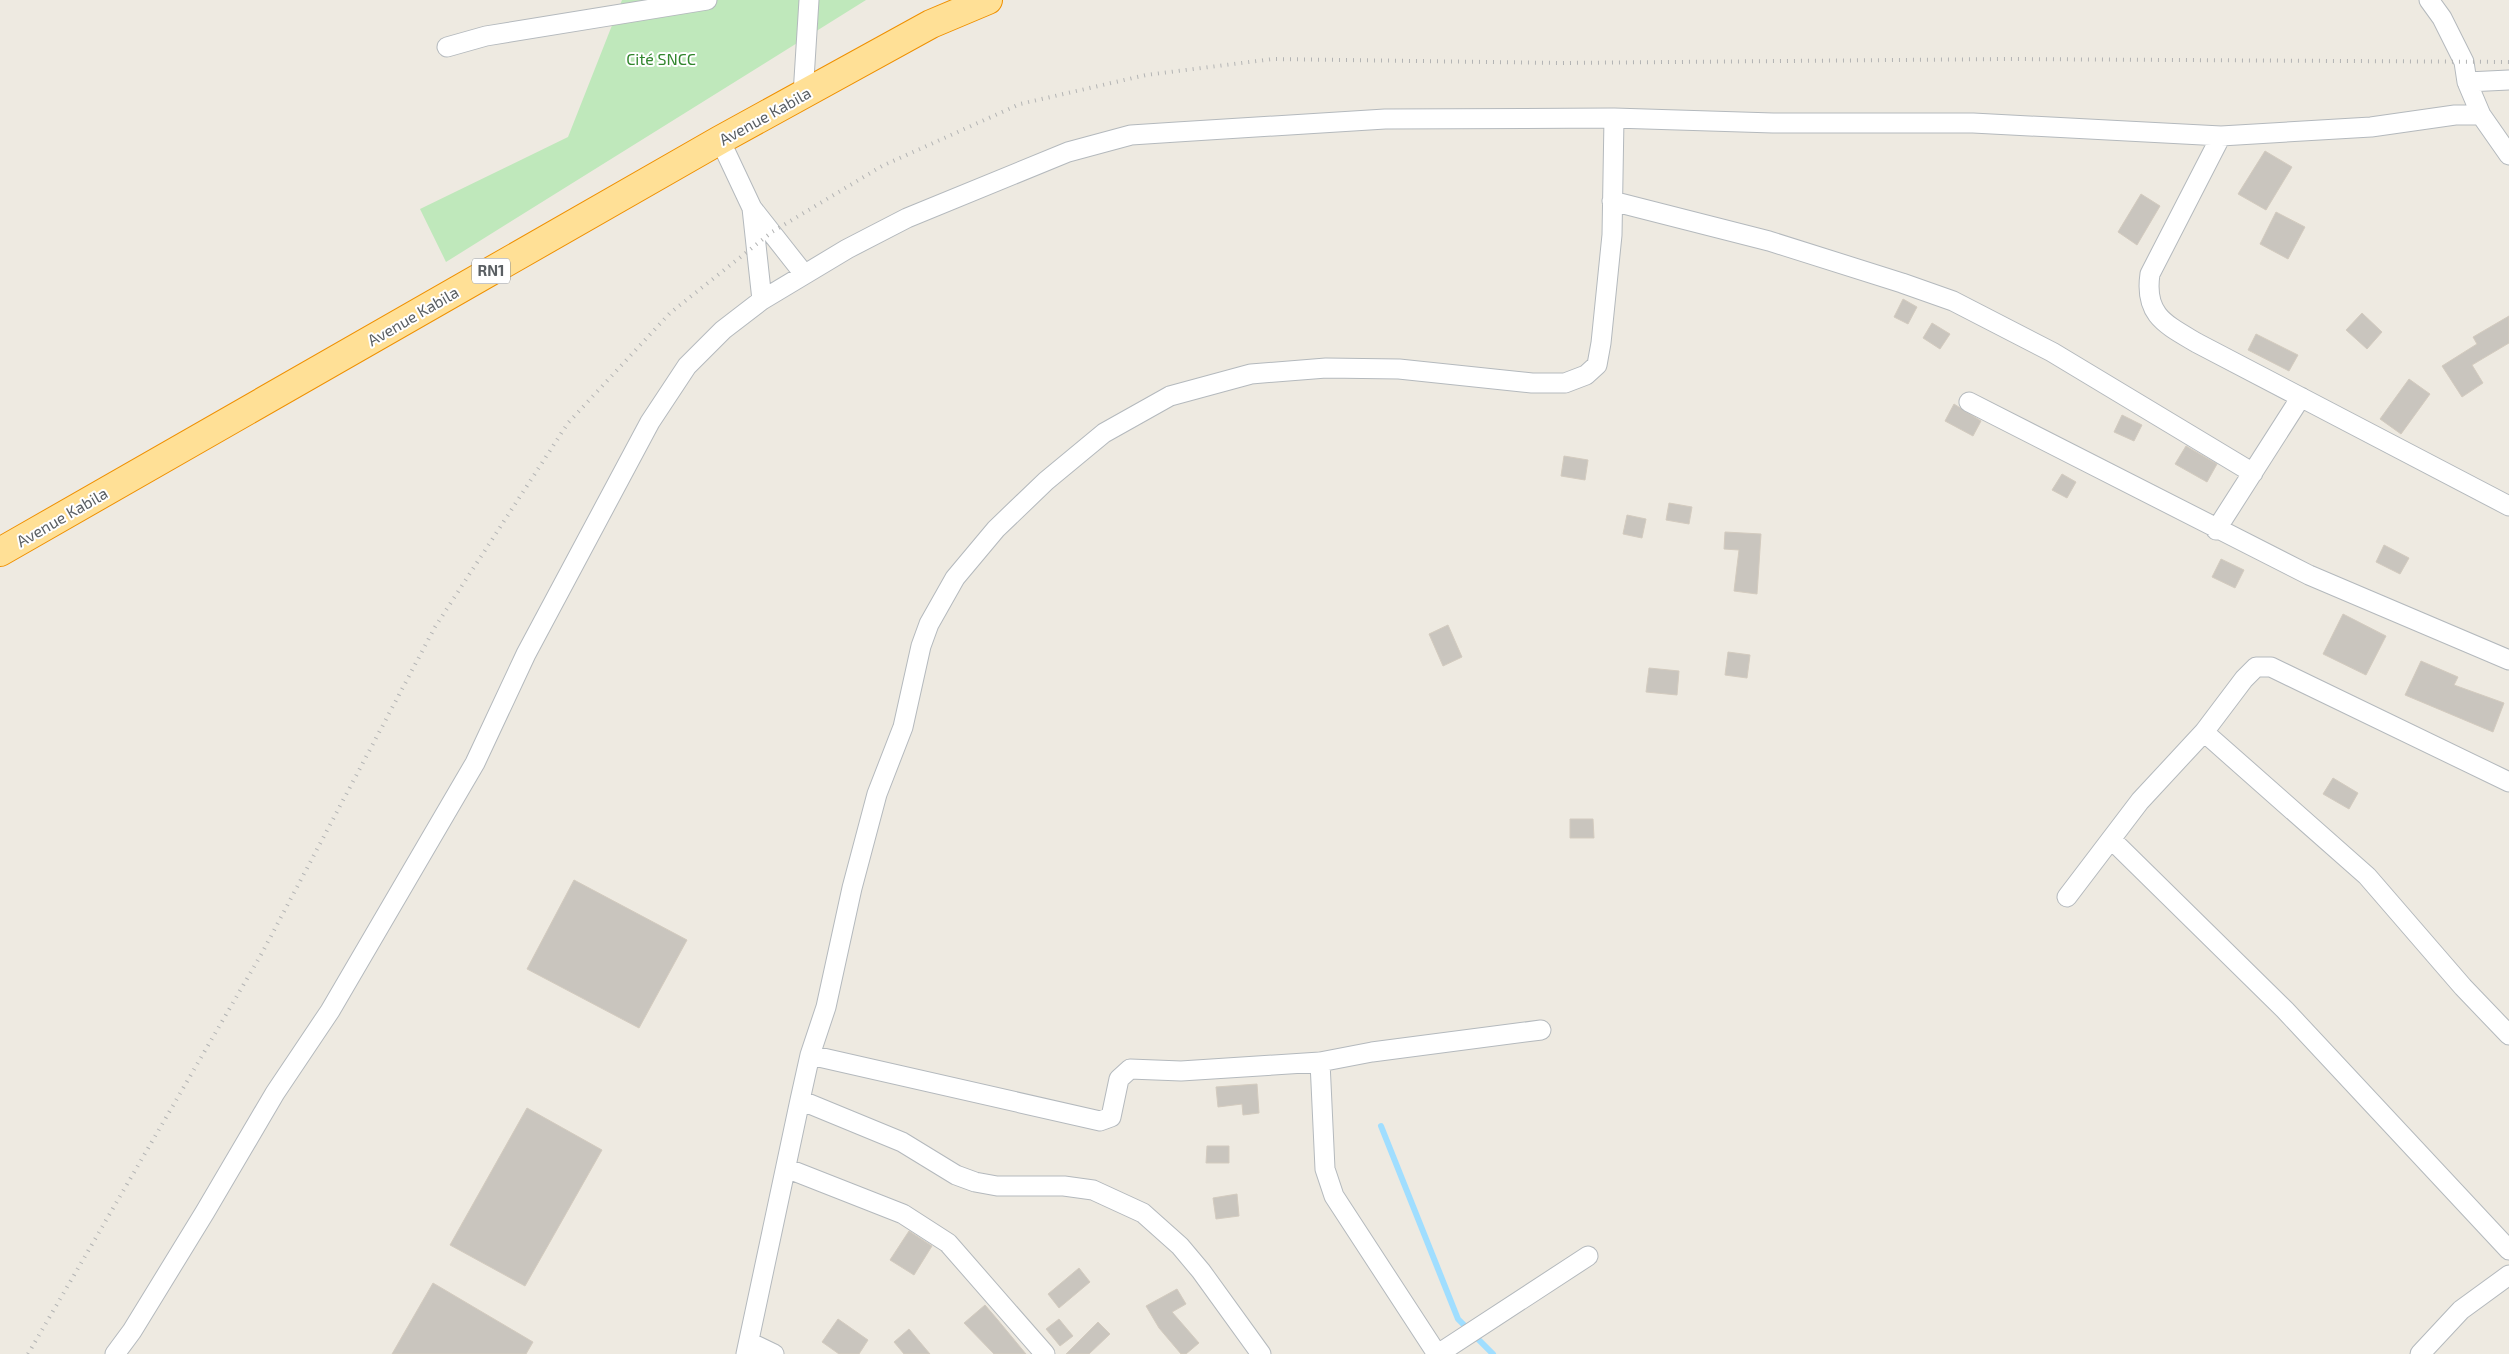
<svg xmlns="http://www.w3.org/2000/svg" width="2509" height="1354" font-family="'Exo 2',sans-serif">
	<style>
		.green { fill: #bfe8bb }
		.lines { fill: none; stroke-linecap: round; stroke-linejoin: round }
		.stream { stroke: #a0deff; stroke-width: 6 }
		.building { fill: #c9c5be; stroke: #d3cbbf }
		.minor-casing { stroke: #b4b9bd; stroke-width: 21 }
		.trunk-casing { stroke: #ef9000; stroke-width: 30 }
		.minor { stroke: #fff; stroke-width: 19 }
		.trunk { stroke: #ffe096; stroke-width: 28 }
		.rail { stroke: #b3b4b4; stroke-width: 4; stroke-dasharray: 1 6; stroke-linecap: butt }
		.labels { text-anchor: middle; stroke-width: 4; stroke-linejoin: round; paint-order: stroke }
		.shield { fill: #fff; stroke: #8c8f92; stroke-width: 1 }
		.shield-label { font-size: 15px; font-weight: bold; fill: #5a5f63 }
		.park-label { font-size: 16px; fill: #32862e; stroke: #fff }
		.street-label { font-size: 16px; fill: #5a5f63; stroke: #fff }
	</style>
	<rect width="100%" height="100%" fill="#eeeae1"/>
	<path class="green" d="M622 0H866L446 262 420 209 568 137Z"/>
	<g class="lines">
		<path class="stream" d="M1381 1126 1458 1319 1493 1354"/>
	</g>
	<path class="building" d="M2265 151 2292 167 2266 210 2238 194Z
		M2141 194 2160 206 2137 245 2118 232Z
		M2276 212 2305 227 2288 259 2260 244Z
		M1903 299 1917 307 1908 324 1894 317Z
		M2362 313 2382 332 2367 349 2346 330Z
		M2509 316V343L2472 365 2483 383 2462 397 2442 366 2477 344 2473 337Z
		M1932 323 1950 334 1940 349 1923 338Z
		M2256 334 2298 355 2289 371 2248 350Z
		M2409 379 2430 394 2401 434 2380 419Z
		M1954 404 1981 421 1973 436 1945 421Z
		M2122 415 2142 425 2134 441 2114 432Z
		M2186 446 2217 464 2207 482 2175 464Z
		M1564 456 1588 460 1585 480 1561 476Z
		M2062 474 2076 482 2067 498 2052 490Z
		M1669 503 1692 507 1689 524 1666 520Z
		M1627 515 1646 519 1642 538 1623 534Z
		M1725 532 1761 534 1757 594 1734 591 1739 550 1724 549Z
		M2384 545 2409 558 2400 574 2376 562Z
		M2221 559 2244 570 2235 588 2212 577Z
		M2343 614 2386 636 2366 675 2323 654Z
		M1448 625 1462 657 1443 666 1429 634Z
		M1728 652 1750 655 1747 678 1725 675Z
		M2421 661 2458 677 2454 685 2504 703 2493 732 2405 695Z
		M1649 668 1679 671 1677 695 1646 692Z
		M2333 778 2358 793 2349 809 2323 794Z
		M1570 819H1593L1594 838H1570Z
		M574 880 687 940 639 1028 527 969Z
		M1257 1084 1259 1113 1243 1115 1242 1104 1218 1107 1216 1087Z
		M527 1108 602 1150 525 1286 450 1245Z
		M1207 1146H1229V1163H1206Z
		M1237 1194 1239 1216 1216 1219 1213 1198Z
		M909 1231 932 1246 914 1275 890 1260Z
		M1079 1268 1090 1282 1059 1308 1048 1294Z
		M433 1283 533 1342 526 1354H392Z
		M1177 1289 1186 1304 1172 1312 1199 1343 1186 1354H1181L1159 1328 1146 1306Z
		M985 1305 997 1319 1026 1354H994L964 1323Z
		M838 1319 868 1340 859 1354H839L822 1342Z
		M1059 1319 1073 1336 1060 1346 1046 1329Z
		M1098 1322 1110 1334 1089 1354H1066Z
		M909 1329 930 1354H904L894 1342Z"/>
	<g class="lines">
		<defs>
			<path id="minor" d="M2429 0 2442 18 2464 62 2467 82 2481 115 2509 155
				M447 47 486 36 707 0
				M2467 82 2509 80
				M803 95 809 0
				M2221 136 2150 274C2144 315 2165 324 2197 343L2509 506
				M720 140 752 208 804 274
				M1612 201 1769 241 1902 283 1953 301 2052 352 2253 473
				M752 208 762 300
				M1969 402 2309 575 2509 660
				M2216 530 2301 397
				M2204 732 2367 876 2463 987 2509 1035
				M2112 840 2285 1010 2509 1250
				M2067 897 2140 801 2204 732 2244 679 2256 667H2271L2509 782
				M810 1055 1100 1121 1111 1117 1119 1079 1130 1069 1181 1071 1320 1062 1372 1052 1541 1030
				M1320 1062 1325 1169 1334 1196 1437 1354
				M800 1100 902 1142 956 1175 975 1182 997 1186H1064L1093 1190 1143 1213 1180 1246 1201 1271 1261 1354
				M786 1168 903 1214 948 1243 1045 1354
				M749 1342 774 1354
				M115 1354 132 1331 205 1212 275 1093 330 1011 475 763 526 654 650 422 687 366 723 330 762 300 847 249 907 218 1068 152 1131 135 1177 132 1385 119 1614 118 1773 123H1973L2221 136 2371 127 2455 115H2481
				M746 1354 800 1100 810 1055 826 1007 852 888 877 794 903 727 921 646 929 624 955 578 996 529 1046 481 1104 433 1170 396 1251 374 1326 368 1399 369 1532 383H1565L1586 375 1597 365 1601 343 1612 235 1614 118
				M1438 1354 1588 1256
				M2420 1354 2461 1310 2509 1275"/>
			<path id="trunk" d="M0 552 720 140 931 24 988 0"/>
		</defs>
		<use href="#minor" class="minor-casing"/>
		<use href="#trunk" class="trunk-casing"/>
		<use href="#minor" class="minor"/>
		<use href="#trunk" class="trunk"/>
		<path class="rail" d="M28 1354 262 953 435 627 568 423 670 313 772 232 882 166 1020 104 1146 75 1273 59 1560 63 2006 59 2509 62"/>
	</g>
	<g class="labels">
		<rect class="shield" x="472" y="258.5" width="38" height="25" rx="4"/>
		<g class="shield-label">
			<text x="491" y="276">RN1</text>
		</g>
		<g class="park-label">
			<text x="661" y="65">Cité SNCC</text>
		</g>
		<g class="street-label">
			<text transform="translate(765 116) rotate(-29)" y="6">Avenue Kabila</text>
			<text transform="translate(413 316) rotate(-30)" y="6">Avenue Kabila</text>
			<text transform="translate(62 517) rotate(-30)" y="6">Avenue Kabila</text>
		</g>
	</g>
</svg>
